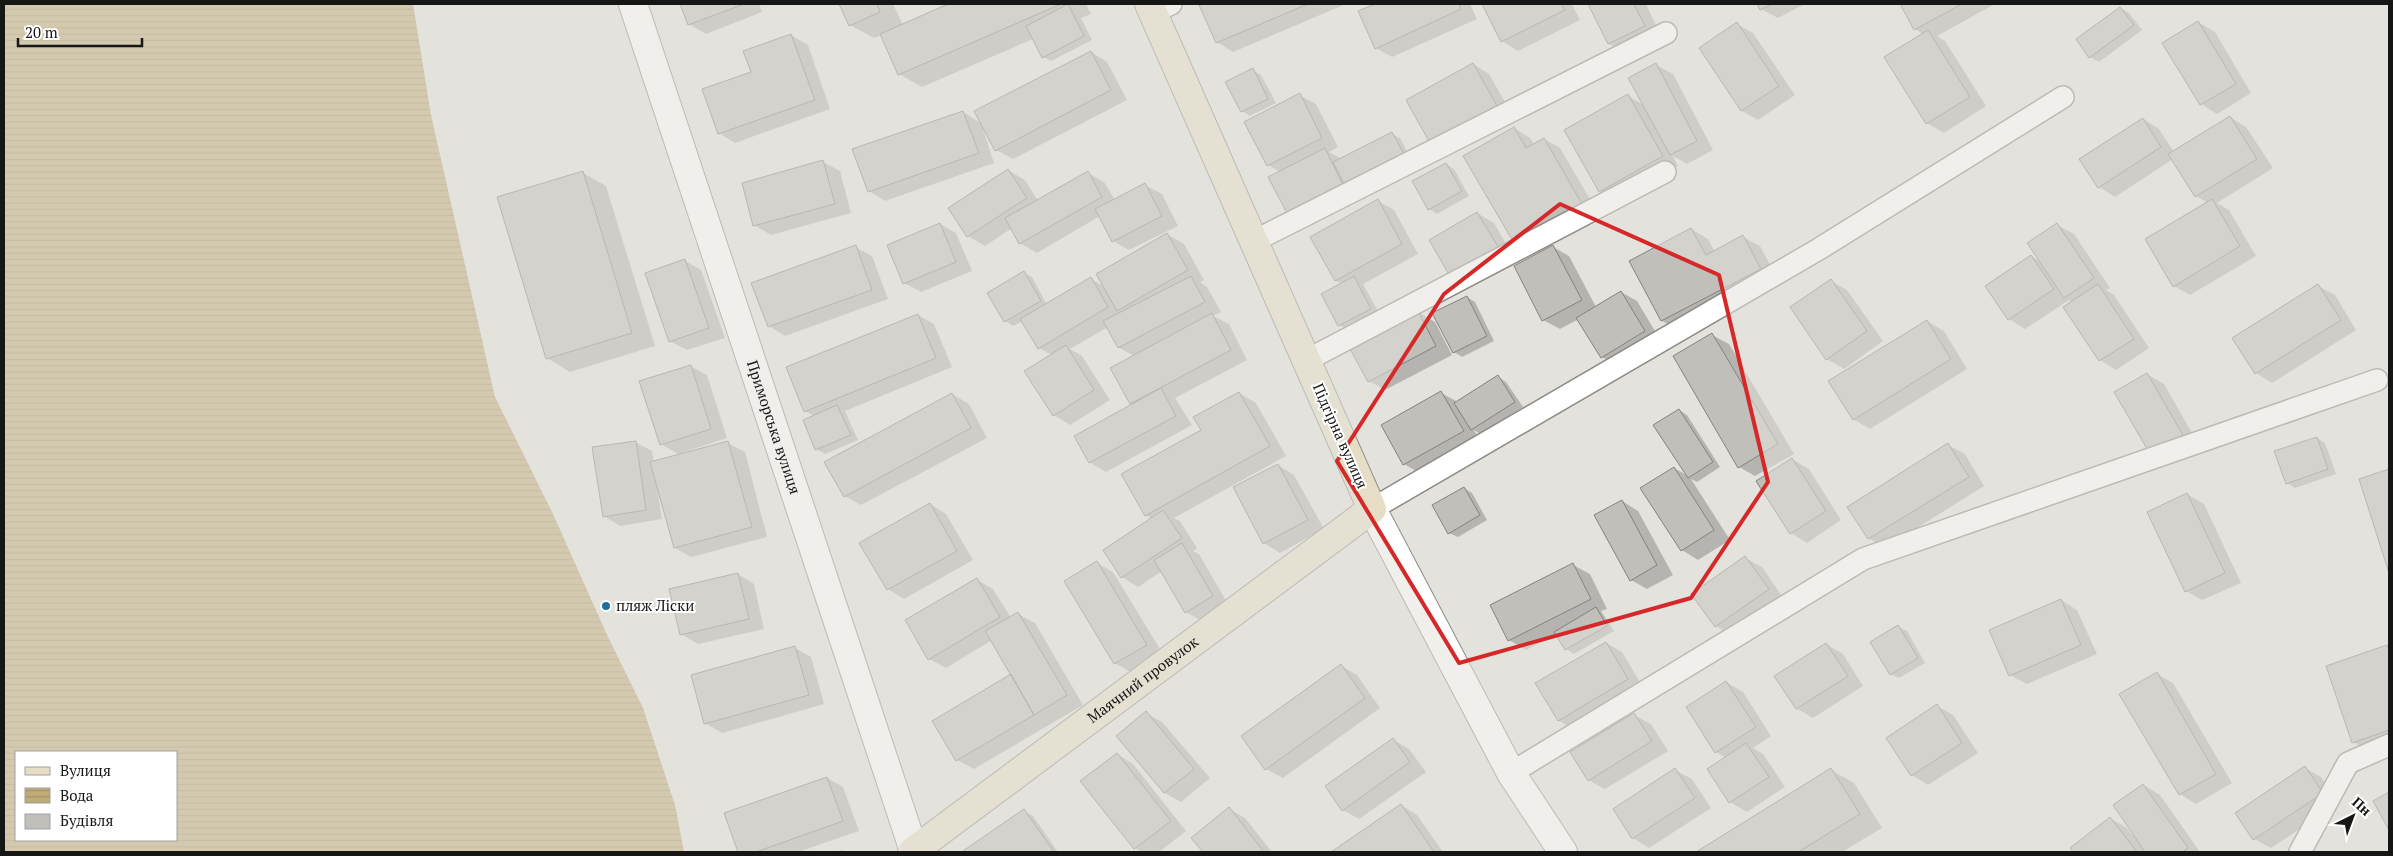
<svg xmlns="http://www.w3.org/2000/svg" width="2393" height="856" font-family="'PT Serif',serif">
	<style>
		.water { fill: url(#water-rules); fill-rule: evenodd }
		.shadow { fill: #0003 }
		.building { fill: #c0bfba; stroke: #85837f }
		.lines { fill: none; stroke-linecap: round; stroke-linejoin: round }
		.lane-casing { stroke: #8c8b86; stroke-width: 24 }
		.street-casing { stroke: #8c8b86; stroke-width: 30 }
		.secondary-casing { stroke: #8c8b86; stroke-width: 30 }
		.lane { stroke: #fff; stroke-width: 21 }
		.street { stroke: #fff; stroke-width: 28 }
		.secondary { stroke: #e5ddc5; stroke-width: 28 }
		.marked { fill: none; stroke: #d62828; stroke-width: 4; stroke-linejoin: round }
		.poi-dot { fill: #1e6fa0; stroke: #fff; stroke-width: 2 }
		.labels { text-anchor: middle; stroke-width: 4; stroke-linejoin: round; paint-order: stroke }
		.street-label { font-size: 15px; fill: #161614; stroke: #fff }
		.poi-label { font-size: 15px; fill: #161614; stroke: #fff; text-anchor: start }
	</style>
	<defs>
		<pattern id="water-rules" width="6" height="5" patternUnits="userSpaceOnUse" patternTransform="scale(1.25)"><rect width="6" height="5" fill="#bfac77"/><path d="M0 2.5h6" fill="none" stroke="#a39366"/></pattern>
	</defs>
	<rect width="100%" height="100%" fill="#e4e2dd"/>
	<path class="water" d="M4 4H413L431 115 495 397 553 514 608 637 643 708 675 805 684 852H4ZM16 752H176V840H16Z"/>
	<path class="shadow" d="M682 4H759L762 12 706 34 689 24Z
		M841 4H893L903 25 952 4H1086L1091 14 1081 18 1092 40 1051 61 1043 57 1033 39 922 87 899 74 882 35 874 38 850 25Z
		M1205 4H1346L1233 52 1217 42 1201 6Z
		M1378 4H1470L1477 19 1392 57 1376 48 1360 12Z
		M1484 4H1572L1580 20 1518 51 1502 41Z
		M1589 4H1646L1661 36 1625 53 1609 44Z
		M1758 4H1805L1778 18 1761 9Z
		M1901 4H1995L1937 36 1945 41 1986 106 1944 133 1927 123 1923 34 1915 29Z
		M2120 8 2129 13 2142 30 2099 62 2090 57Z
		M2198 22 2215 32 2251 93 2217 114 2201 104Z
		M1737 24 1753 33 1795 95 1758 120 1742 111 1700 49Z
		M791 35 808 45 830 109 735 143 719 133 752 73Z
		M1091 52 1107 62 1127 100 1013 159 996 150Z
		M1473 64 1489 74 1513 116 1448 152Z
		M1656 65 1673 74 1713 150 1687 164 1673 156 1678 166 1616 200 1600 191 1628 96 1644 105Z
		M1253 70 1261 75 1276 103 1250 116 1242 111Z
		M1299 95 1316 104 1338 147 1329 152 1342 159 1392 134 1400 138 1412 161 1356 189 1280 172 1268 165Z
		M963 112 981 123 994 163 885 201 869 191Z
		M2230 117 2246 127 2273 168 2217 203 2229 210 2256 256 2190 295 2174 286 2208 203 2196 196 2173 159 2115 197 2099 187 2143 119 2159 129 2174 152Z
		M1514 128 1530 138 1534 144 1544 139 1560 148 1598 213 1531 251Z
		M823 162 840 171 851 213 771 235 754 225Z
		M1446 164 1454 169 1469 196 1437 214 1429 209Z
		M1008 170 1025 180 1038 201 1088 173 1104 182 1115 200 1145 185 1162 194 1178 226 1129 250 1113 241 1100 216 1037 253 1020 243 1012 228 985 246 968 236Z
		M583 173 606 186 655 346 570 372 547 358Z
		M1378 201 1394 210 1418 254 1363 284 1379 313 1348 330 1339 325 1342 284 1336 281Z
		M1477 213 1494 223 1515 259 1430 241Z
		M940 224 956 233 972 271 921 292 904 283Z
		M2057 225 2074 234 2110 288 2106 290 2114 295 2149 348 2116 370 2100 360 2073 302 2069 300 2025 329 2009 319 2031 256 2041 262Z
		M1691 229 1708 239 1715 252 1743 237 1760 246 1777 278 1679 330 1662 321 1631 261Z
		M1167 234 1184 244 1204 280 1200 282 1207 287 1221 312 1213 316 1229 324 1247 360 1175 398 1192 425 1106 472 1089 462 1134 405 1130 403 1134 356 1118 347 1108 327 1070 349 1082 356 1110 400 1070 425 1054 415 1052 355 1039 348 1023 321 1013 326 1005 321 1024 273 1032 277 1047 305 1091 279 1105 287Z
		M855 247 872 256 888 299 785 336 769 326Z
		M1553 247 1569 256 1596 307 1621 292 1637 301 1661 341 1618 366 1602 357 1579 319 1560 329 1543 320Z
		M685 261 701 270 725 338 687 350 670 341Z
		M1831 281 1847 290 1883 341 1844 369 1827 359 1792 308Z
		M2318 286 2335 295 2356 330 2272 383 2256 373Z
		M1467 297 1475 302 1494 341 1462 357 1454 352Z
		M1418 312 1435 322 1452 355 1385 390 1369 381Z
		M918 315 934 324 952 367 845 411 858 440 825 454 816 449 814 416 805 411Z
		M1927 321 1944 331 1967 369 1870 429 1853 419Z
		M1712 335 1729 344 1794 454 1755 476 1739 467Z
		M690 366 707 375 727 438 678 454 661 444Z
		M2147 374 2164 384 2199 445 2151 453Z
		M1498 377 1506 382 1523 407 1480 434 1474 430 1480 441 1421 474 1404 464 1441 393 1458 402Z
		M1239 393 1256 403 1286 456 1174 518 1180 521 1197 548 1193 551 1199 554 1229 606 1202 621 1186 612 1162 571 1138 587 1122 577 1152 519 1146 515 1202 431Z
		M952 394 969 404 987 438 861 505 845 496Z
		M1679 410 1687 415 1720 467 1697 482 1691 479 1730 540 1698 560 1682 550 1674 468 1688 476Z
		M2317 438 2325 443 2336 474 2295 488 2287 483Z
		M635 442 652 451 654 463 728 443 745 452 767 537 691 557 675 548 660 491 658 492 662 519 620 526 604 516Z
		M1948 445 1965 454 1984 486 1885 548 1869 538 1849 507Z
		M1792 459 1809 469 1841 520 1807 543 1791 533Z
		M1278 465 1294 475 1324 529 1280 553 1264 543Z
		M2389 471V569L2360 480Z
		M1464 488 1472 493 1487 520 1458 537 1449 533Z
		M2187 494 2204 504 2241 583 2202 600 2186 591Z
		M1622 501 1638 511 1673 575 1647 589 1631 580Z
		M930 504 946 514 973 560 904 599 888 589Z
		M1745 558 1762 567 1784 599 1732 636 1716 626Z
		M1097 563 1113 572 1163 654 1132 673 1115 663Z
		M1573 565 1590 574 1607 609 1601 611 1614 631 1574 654 1566 649 1557 634 1526 650 1509 640Z
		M738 574 754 584 764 629 698 644 681 634Z
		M977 580 993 589 1011 618 1018 614 1035 623 1083 705 974 769 957 760 1013 675 992 640 946 668 929 659Z
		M2061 600 2077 610 2097 654 2027 684 2010 675Z
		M1898 627 1907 631 1925 663 1899 678 1891 674Z
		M1606 643 1622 652 1644 689 1575 730 1558 720Z
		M1826 644 1843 654 1863 686 1813 718 1796 708Z
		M2387 646 2389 648V745L2370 751 2353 742Z
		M795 648 811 657 824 704 722 733 705 723Z
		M1341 666 1357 675 1380 708 1283 778 1266 769Z
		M2157 674 2173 683 2232 783 2196 804 2180 794Z
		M1726 682 1743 692 1771 736 1753 748 1763 754 1785 787 1747 812 1730 802 1709 770 1726 758 1716 752Z
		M1937 706 1953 715 1978 753 1928 785 1912 775Z
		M1146 713 1162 722 1210 778 1181 802 1165 793 1118 736Z
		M1634 715 1651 724 1668 751 1605 789 1588 780Z
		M1393 740 1409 749 1426 772 1359 819 1343 810Z
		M1117 754 1133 764 1186 831 1159 852H1141L1135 848 1082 782Z
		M2305 768 2321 777 2339 803 2271 848 2254 839Z
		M1675 770 1692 779 1711 808 1649 848 1633 838Z
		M1831 770 1854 783 1882 828 1842 852H1698Z
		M827 778 843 787 859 831 798 852H740L726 814Z
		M2144 785 2160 795 2200 852H2075L2072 848 2110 818 2127 828 2132 835 2134 833Z
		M1401 805 1417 815 1443 852H1333Z
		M1229 809 1245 818 1272 852H1204L1193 838Z
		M1024 811 1033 816 1058 852H965Z
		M841 850 846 852H835Z"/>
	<path class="building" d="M680 4H744L688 25Z
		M839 4H877L880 12 849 26Z
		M948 4H1061L898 75 880 34Z
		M1068 4 1084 36 1042 58 1026 26Z
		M1202 4H1308L1216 43 1199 5Z
		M1375 4H1459L1461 9 1375 49 1358 11Z
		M1482 4H1561L1565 10 1501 42Z
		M1588 4H1634L1645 26 1608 44Z
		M1757 4H1772L1760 10Z
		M1900 4H1962L1914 30Z
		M2120 7 2134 25 2089 58 2076 39Z
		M2198 21 2236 84 2200 105 2162 43Z
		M1737 22 1779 86 1741 111 1699 48Z
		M1928 30 1970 97 1926 124 1884 57Z
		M791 34 815 100 718 134 702 89 751 72 743 51Z
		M1091 51 1111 90 995 151 974 111Z
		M1473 63 1497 106 1430 143 1406 100Z
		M1656 63 1697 141 1670 155 1628 78Z
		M1253 68 1268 99 1241 112 1225 82Z
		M1300 93 1322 138 1267 166 1244 122Z
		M1628 94 1663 156 1599 192 1564 130Z
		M963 111 979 153 868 192 852 149Z
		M2230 116 2257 159 2195 197 2168 154Z
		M2143 118 2161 147 2098 188 2079 159Z
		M1514 127 1526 148 1544 138 1582 204 1514 243 1463 156Z
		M1392 132 1405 156 1345 186 1333 162Z
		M1325 148 1344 187 1288 215 1268 177Z
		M823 160 835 204 753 226 742 183Z
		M1446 163 1462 191 1428 210 1412 181Z
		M1008 169 1027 198 967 237 948 208Z
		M583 171 632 333 546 359 497 197Z
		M1088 171 1102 197 1019 244 1005 218Z
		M1145 183 1162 216 1112 242 1095 209Z
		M1378 199 1402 244 1335 281 1310 237Z
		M2212 199 2240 246 2173 287 2145 239Z
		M1477 212 1500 250 1451 278 1429 240Z
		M940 223 956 262 903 284 887 245Z
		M2057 223 2094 278 2064 298 2027 243Z
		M1691 228 1706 255 1743 235 1761 269 1661 321 1629 261Z
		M1167 233 1188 270 1117 311 1096 274Z
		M856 245 872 290 768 327 751 283Z
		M1553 245 1582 300 1542 321 1514 266Z
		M2031 255 2054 289 2008 320 1985 286Z
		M685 259 709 328 669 342 645 273Z
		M1024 271 1041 301 1004 322 987 293Z
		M1191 276 1205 302 1118 348 1103 321Z
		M1354 276 1371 309 1338 326 1321 294Z
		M1091 277 1108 307 1038 349 1020 319Z
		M1831 279 1867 331 1826 360 1790 307Z
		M2098 284 2134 339 2099 361 2063 307Z
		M2318 284 2341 320 2255 374 2232 338Z
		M1621 291 1645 331 1601 358 1576 318Z
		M1467 296 1487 336 1453 353 1432 313Z
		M1418 311 1436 346 1368 382 1349 347Z
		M1212 313 1231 350 1130 404 1110 368Z
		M918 314 936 358 804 412 786 367Z
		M1927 320 1951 359 1853 420 1828 381Z
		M1712 333 1778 444 1738 468 1673 356Z
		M1066 345 1094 390 1053 416 1024 371Z
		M691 365 711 429 660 445 639 381Z
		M2147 373 2183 435 2150 454 2114 392Z
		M1498 375 1515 402 1471 430 1454 403Z
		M1161 388 1176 416 1089 463 1074 436Z
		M1441 391 1464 431 1403 465 1381 425Z
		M1239 392 1270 446 1145 516 1121 474 1201 430 1193 417Z
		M952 393 971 428 844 497 824 462Z
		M837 405 851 435 815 450 803 420Z
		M1679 409 1713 462 1688 478 1653 425Z
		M2317 437 2328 469 2286 484 2274 451Z
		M636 441 646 510 603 517 592 447Z
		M728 441 752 527 674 548 650 462Z
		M1948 443 1969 477 1868 539 1847 507Z
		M1792 458 1826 511 1790 534 1756 481Z
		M1278 464 1308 520 1263 544 1233 487Z
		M1674 467 1714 530 1681 551 1640 488Z
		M2389 469V573L2359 479Z
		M1464 487 1480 515 1448 534 1432 505Z
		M2187 493 2225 573 2185 592 2147 512Z
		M1622 500 1657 565 1630 581 1594 515Z
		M930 503 957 551 887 590 859 543Z
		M1163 510 1182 538 1121 578 1103 550Z
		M1182 543 1213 596 1185 613 1154 560Z
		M1745 556 1769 589 1715 627 1691 594Z
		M1097 561 1147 645 1114 664 1064 581Z
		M1573 563 1591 599 1508 641 1490 605Z
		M738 573 749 619 680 635 669 589Z
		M977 578 1000 617 928 660 905 620Z
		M2061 599 2081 645 2009 676 1989 630Z
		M1596 607 1607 626 1565 650 1554 632Z
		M1018 612 1067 695 1034 715 985 631Z
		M1898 625 1918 658 1890 675 1870 642Z
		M1606 642 1628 679 1558 721 1535 683Z
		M1826 643 1848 676 1796 709 1774 676Z
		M2387 645 2389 652V730L2352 743 2326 666Z
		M795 646 809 695 704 724 691 675Z
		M1341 664 1365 698 1265 770 1241 736Z
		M2157 672 2216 774 2179 795 2119 694Z
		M1011 674 1034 715 956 761 932 721Z
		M1726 681 1756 727 1715 753 1686 707Z
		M1937 704 1962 743 1911 776 1886 738Z
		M1146 711 1194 769 1164 793 1116 736Z
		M1634 713 1652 741 1588 781 1570 752Z
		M1393 738 1410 762 1342 811 1325 786Z
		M1746 743 1769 777 1729 803 1707 769Z
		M1117 753 1171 821 1134 849 1080 781Z
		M2305 766 2323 793 2253 840 2235 813Z
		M1675 768 1695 798 1632 839 1613 809Z
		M1831 768 1860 814 1798 852H1696Z
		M827 777 843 821 756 852H738L724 813Z
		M2143 784 2188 848 2182 852H2145L2113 805Z
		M2389 792V830L2373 801Z
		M1401 804 1434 852H1331Z
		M1229 807 1264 852H1203L1191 838Z
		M1024 809 1054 852H963V851Z
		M2110 817 2137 852H2073L2070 848Z"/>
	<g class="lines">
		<defs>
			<path id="lane" d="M1152 12 1171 4
				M1254 241 1666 33
				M1307 360 1665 172
				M1372 509 1819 249 2063 97
				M1511 773 1863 559 2377 380
				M2300 852 2348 763 2389 745"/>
			<g id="street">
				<path id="s1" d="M633 4 914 851"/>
				<path d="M1372 509 1511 773 1563 852"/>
			</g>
			<g id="secondary">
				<path id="s2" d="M912 852 1372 509 1149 4"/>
			</g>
		</defs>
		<use href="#lane" class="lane-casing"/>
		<use href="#street" class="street-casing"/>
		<use href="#secondary" class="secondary-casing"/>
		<use href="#lane" class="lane"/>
		<use href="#street" class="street"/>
		<use href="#secondary" class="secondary"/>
	</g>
	<path d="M0 0H2393V856H0ZM1560 204 1719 275 1768 482 1691 598 1459 663 1337 461 1444 294Z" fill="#e4e2dd" fill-opacity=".55" fill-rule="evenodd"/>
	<path class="marked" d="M1560 204 1719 275 1768 482 1691 598 1459 663 1337 461 1444 294Z"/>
	<circle class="poi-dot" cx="606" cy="606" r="5"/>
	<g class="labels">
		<g class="street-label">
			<text dy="5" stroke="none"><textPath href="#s1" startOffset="446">Приморська вулиця</textPath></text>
			<text transform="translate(1340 436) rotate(66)" y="5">Підгірна вулиця</text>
			<text dy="5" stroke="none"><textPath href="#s2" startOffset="288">Маячний провулок</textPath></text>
		</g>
		<g class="poi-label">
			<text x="616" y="611">пляж Ліски</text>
		</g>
	</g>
	<rect width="2393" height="856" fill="none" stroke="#161614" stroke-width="10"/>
	<rect x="15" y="751" width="162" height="90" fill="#ffffff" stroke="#a2a2a1"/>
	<rect x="25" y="767" width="25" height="8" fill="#e5ddc5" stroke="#a2a2a1"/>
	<text x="60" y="776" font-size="15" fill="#161614">Вулиця</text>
	<rect x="25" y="788" width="25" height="15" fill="url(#water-rules)" stroke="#a2a2a1"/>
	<text x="60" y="801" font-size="15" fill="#161614">Вода</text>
	<rect x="25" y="814" width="25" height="15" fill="#c0bfba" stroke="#a2a2a1"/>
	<text x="60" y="826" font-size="15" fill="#161614">Будівля</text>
	<g transform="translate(2353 816) rotate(42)" stroke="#ffffff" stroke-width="4" paint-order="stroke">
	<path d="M0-4L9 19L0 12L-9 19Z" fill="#161614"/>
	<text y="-8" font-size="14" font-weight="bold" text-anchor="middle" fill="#161614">Пн</text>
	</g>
	<path d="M18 38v8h124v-8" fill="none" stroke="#161614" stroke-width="2.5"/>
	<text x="25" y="38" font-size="15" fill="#161614" stroke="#ffffff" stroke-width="4" paint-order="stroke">20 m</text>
</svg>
